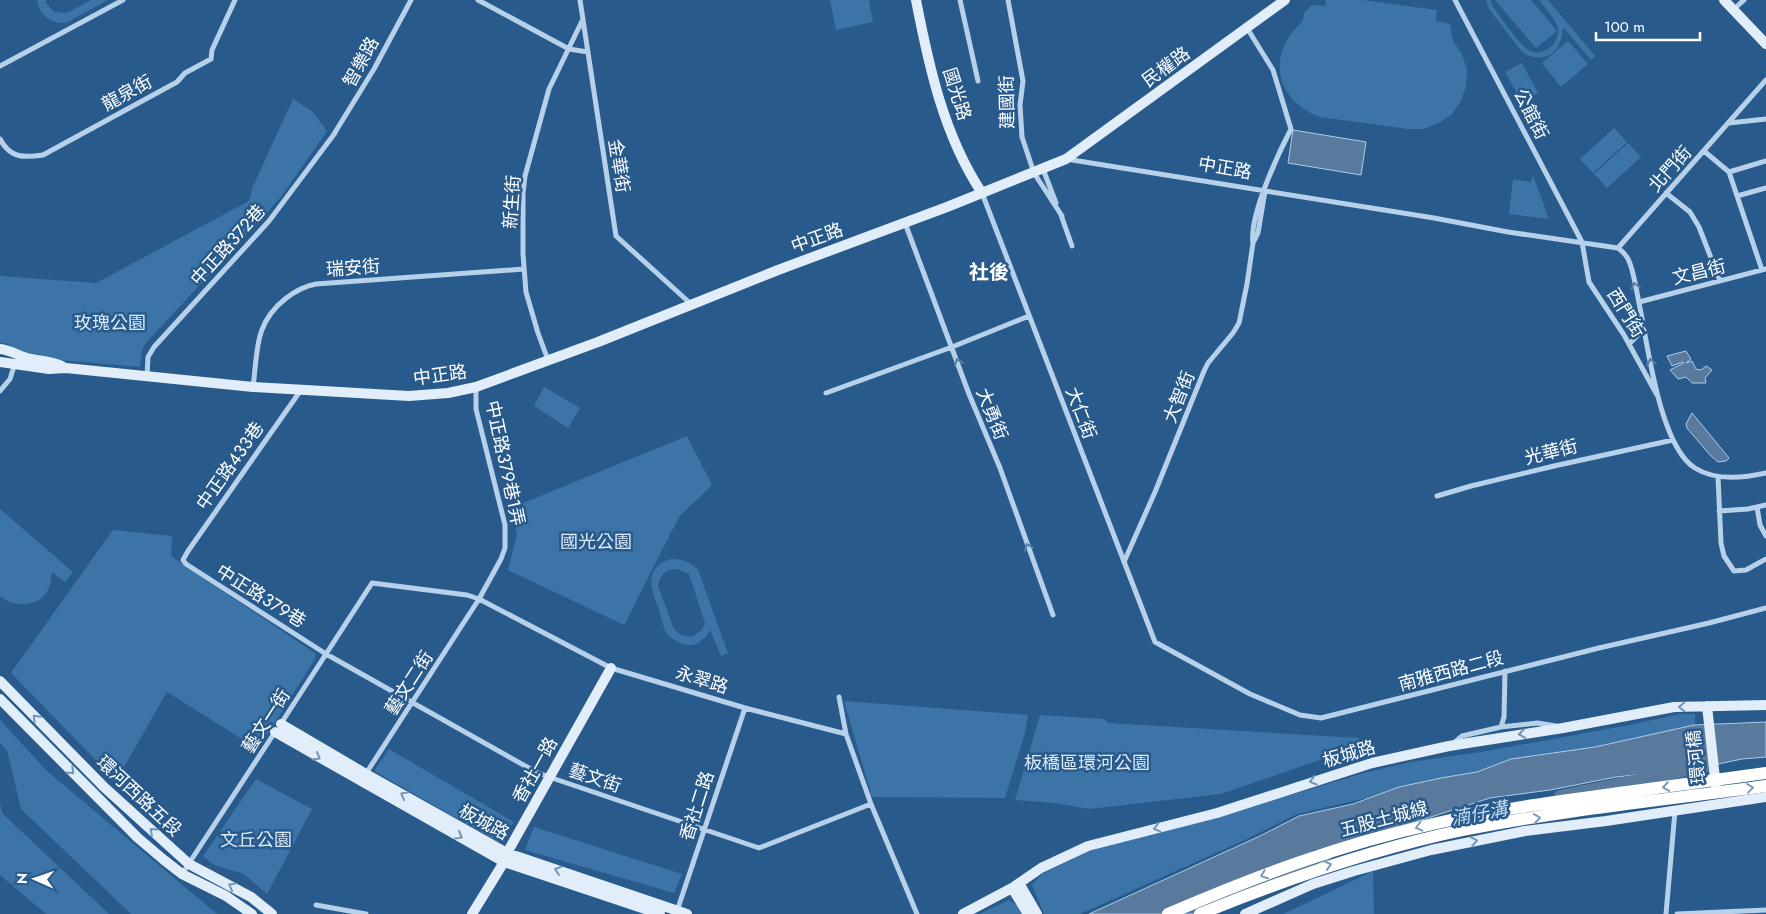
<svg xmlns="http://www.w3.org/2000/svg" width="1766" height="914" font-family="Jost,'Noto Sans TC',sans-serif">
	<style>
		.green { fill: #3d74a8; fill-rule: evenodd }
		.water { fill: #597a9c; stroke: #accdea }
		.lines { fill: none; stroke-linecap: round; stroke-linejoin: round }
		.river { stroke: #597a9c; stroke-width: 12 }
		.street { stroke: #b7d1ea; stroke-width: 5 }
		.secondary { stroke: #e1edf8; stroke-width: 10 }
		.highway-bridge { stroke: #fff; stroke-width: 12 }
		.oneway { stroke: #537ea8 }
		.oneway2 { stroke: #7295b7 }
		.oneway3 { stroke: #7e9cba }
		.labels { text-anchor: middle; stroke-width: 5; stroke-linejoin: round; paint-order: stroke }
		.street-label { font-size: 18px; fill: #fff; stroke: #285a8c }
		.park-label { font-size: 18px; fill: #dbeaf8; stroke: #285a8c }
		.water-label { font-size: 19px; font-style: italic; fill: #c3dbf1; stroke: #285a8c }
		.quarter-label { font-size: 20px; font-weight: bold; fill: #fff; stroke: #285a8c }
	</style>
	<rect width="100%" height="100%" fill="#285a8c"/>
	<path class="green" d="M37 0H46V3L54 12 67 13 91 0H108L66 23C51 24 39 15 37 0Z
		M830 0H869L873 22 836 30Z
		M1326 0H1362L1437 10 1436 21 1450 24 1453 41 1462 54 1467 70 1466 86 1461 101 1452 114 1439 123 1424 129H1408L1320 117C1274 100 1266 53 1303 21L1304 13 1312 5 1325 6Z
		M1486 0H1491L1493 7C1501 17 1517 42 1527 49 1541 59 1560 45 1558 29 1556 19 1545 8 1539 0H1548L1595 56 1591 60 1563 27C1563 51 1545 66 1522 52L1489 9Z
		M1495 0H1531L1557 31 1536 48Z
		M1568 41 1588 64 1561 87 1542 63Z
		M1522 63 1538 93 1522 102 1505 72Z
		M293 99 313 112 327 131 281 197 145 344 142 351 140 367 37 358 19 351 5 343H0V276L96 283 249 201 253 186Z
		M1614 128 1627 142 1593 173 1580 159Z
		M1628 143 1641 157 1607 188 1594 174Z
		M1533 175 1549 219 1509 214 1513 179 1531 182Z
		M544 387 580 408 568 428 534 406Z
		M687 436 712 485 679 517 624 625 508 570 517 534 511 508Z
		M0 509 73 572 65 582 52 572C51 579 51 586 47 592 37 607 13 608 0 596Z
		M113 530 172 536 171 556 316 654 315 659 258 749 167 692 116 781 11 673Z
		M671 559C682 559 691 562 698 570L728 653 721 656 710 630C703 642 693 650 678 642 674 640 669 637 666 632 663 626 661 617 659 610 651 589 643 567 671 559ZM678 569 689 574 705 623 702 630 691 637 681 635 674 629 658 586C660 574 666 569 678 569Z
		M844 701 1028 715 1025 733 1005 798 872 797Z
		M1680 714H1695V727L1419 786 1297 814 1247 839 1080 914H1044L1032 885 1042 874 1089 851 1224 815 1367 772 1411 762 1481 752 1629 725Z
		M1040 715 1104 719 1108 723 1359 738 1358 747 1221 794 1089 809 1054 803 1015 800Z
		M0 720 47 771 217 914H131L21 809 7 750 0 743Z
		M389 749 514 822 498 842 374 771Z
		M256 779 312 809 267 894 244 874 214 865 203 856Z
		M0 803 2 813 109 914H46L0 875Z
		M534 827 682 874 674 893 525 850Z
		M1373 871 1374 914H1283L1290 911Z
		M1009 900 1020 907 1023 914H979Z"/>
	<path class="water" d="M1293 130 1366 142 1361 175 1288 163Z
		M1686 351 1691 359 1686 363 1692 361 1696 369 1701 370 1706 366 1712 370 1705 378 1706 383H1692L1686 377 1678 379 1670 370 1684 363 1683 362 1672 366 1667 356Z
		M1692 413 1729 458 1726 461 1718 462 1710 455 1687 428 1686 424Z
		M1766 722V757L1742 759 1699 768 1616 777 1550 790 1490 798 1372 836 1317 865 1210 914H1089L1260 836 1299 816 1353 804 1399 787 1441 778 1477 772 1511 759 1595 747 1694 725Z"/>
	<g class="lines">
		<path class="river" d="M1560 796 1712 765"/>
		<path class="street" d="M478 0 569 49 588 52
			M580 0 616 236 691 304
			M960 0 978 81
			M1008 0 1023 81 1020 105 1022 137 1034 173 1062 216
			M1455 0 1582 242 1589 282 1624 335 1657 395
			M1734 9 1744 0
			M1247 28 1273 70 1291 129C1278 154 1249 216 1253 243
			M0 66 123 0
			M1729 123 1766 119
			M334 134 374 69 411 0
			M0 139C10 158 23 158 43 155L177 82 185 73 211 59 212 50 235 0
			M1704 151 1729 172 1762 270
			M1066 159 1434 218 1508 232 1618 248
			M1043 169 1056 203
			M1729 172 1766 161
			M982 193 1155 642 1250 694 1300 715 1321 718 1599 648 1709 623 1766 608
			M1666 193 1690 212 1699 227 1720 281
			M1737 196 1766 188
			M1061 215 1072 246
			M905 223 969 394 1000 468 1053 615
			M1618 248C1622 251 1626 255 1628 259 1634 270 1637 295 1640 308 1648 347 1660 446 1695 468 1715 481 1744 478 1766 473
			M1618 248 1766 80
			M1639 302 1766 269
			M1629 344 1644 329
			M548 360 538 333 526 292 523 254V193L525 176 549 89 583 19
			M147 376 148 357 154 347 269 221 335 133
			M253 387C258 350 254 324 285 299 294 292 304 286 316 284L524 269
			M301 390 188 551 183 560 186 564 326 654 536 772 549 777 759 848 871 804
			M0 391 10 379 15 363
			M826 393 952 347 1029 316
			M1718 477 1721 543 1724 556 1734 571 1746 570 1766 559
			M1437 496 1471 486 1554 466 1673 440
			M1757 507 1760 525 1766 536
			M1719 511 1748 509 1766 505
			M1124 562 1155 492 1204 371 1208 363 1233 333 1239 323 1247 284 1253 243 1258 233 1265 191
			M839 697 846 734
			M280 725 372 583 467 595 479 599 611 668 745 708 846 734 871 804 917 914
			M1501 727 1504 717 1505 671
			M1454 743 1462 736 1501 727 1538 723 1556 726
			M365 775 479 599 501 559 505 548V525L476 409V387
			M182 874 275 732
			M316 905 366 914
			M677 911 745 708
			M1666 914 1675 811
			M1677 914 1766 910"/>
		<path class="secondary" d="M916 0C929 67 944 136 982 193
			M1724 0 1766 44
			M0 349C10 350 17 355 27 358 39 361 51 361 62 366
			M0 362 49 369 66 368 253 387 409 396 448 393 476 387 598 342 778 270 947 207 1066 159 1285 0
			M0 681 104 787 189 864 251 897 272 914
			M0 699 138 838 164 860 182 874 226 896 252 914
			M1707 706 1716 787
			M281 724 366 774 507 853 687 914
			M275 732 504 862 660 914
			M1019 883 1037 914
			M1012 888 1028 914
			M472 914 504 862 507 853 611 668
			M963 914 1012 888 1041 868 1088 846 1217 813 1372 763 1449 746 1563 728 1674 707 1766 705
			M1245 914 1313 884 1354 871 1431 850 1525 831 1606 821 1766 797"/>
		<path class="highway-bridge" d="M1168 914C1254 877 1341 844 1433 824 1497 809 1562 801 1627 792 1674 786 1720 779 1766 773
			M1200 914C1286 879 1372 849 1463 830 1563 810 1665 800 1766 786"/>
	</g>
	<defs><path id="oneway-chevron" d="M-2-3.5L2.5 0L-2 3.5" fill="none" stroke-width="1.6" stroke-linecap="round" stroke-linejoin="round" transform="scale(1.25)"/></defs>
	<g class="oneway">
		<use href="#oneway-chevron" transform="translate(1635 286) rotate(-104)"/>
		<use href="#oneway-chevron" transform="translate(958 362) rotate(-110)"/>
		<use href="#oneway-chevron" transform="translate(1651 362) rotate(-101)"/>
		<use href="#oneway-chevron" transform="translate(1028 547) rotate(-111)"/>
	</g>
	<g class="oneway2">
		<use href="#oneway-chevron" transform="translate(1682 707) rotate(179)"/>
		<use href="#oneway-chevron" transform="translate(36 718) rotate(-135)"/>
		<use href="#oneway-chevron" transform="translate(1522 734) rotate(171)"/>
		<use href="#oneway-chevron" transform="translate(317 757) rotate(30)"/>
		<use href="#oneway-chevron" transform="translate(71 771) rotate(44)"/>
		<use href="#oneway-chevron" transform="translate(1313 781) rotate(163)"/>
		<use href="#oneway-chevron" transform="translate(404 795) rotate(-151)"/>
		<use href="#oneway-chevron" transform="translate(1157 828) rotate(166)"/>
		<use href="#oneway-chevron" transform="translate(153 831) rotate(-138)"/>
		<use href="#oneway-chevron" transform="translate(459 836) rotate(29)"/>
		<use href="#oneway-chevron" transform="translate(1474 841) rotate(-11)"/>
		<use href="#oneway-chevron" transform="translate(558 870) rotate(-161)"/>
		<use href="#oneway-chevron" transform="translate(232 886) rotate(-151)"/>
	</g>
	<g class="oneway3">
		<use href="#oneway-chevron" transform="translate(1666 787) rotate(172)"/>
		<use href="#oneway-chevron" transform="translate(1750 788) rotate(-7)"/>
		<use href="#oneway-chevron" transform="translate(1537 818) rotate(-9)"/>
		<use href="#oneway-chevron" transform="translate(1419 827) rotate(166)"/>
		<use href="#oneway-chevron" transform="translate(1328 865) rotate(-17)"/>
		<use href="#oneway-chevron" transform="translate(1264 875) rotate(159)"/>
	</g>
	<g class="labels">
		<g class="street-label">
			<text transform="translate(361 62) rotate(-61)" y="6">智樂路</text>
			<text transform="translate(1166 67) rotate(-36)" y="6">民權路</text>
			<text transform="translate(127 93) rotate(-29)" y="6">龍泉街</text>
			<text transform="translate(957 94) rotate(72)" y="6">國光路</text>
			<text transform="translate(1007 102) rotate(-91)" y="6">建國街</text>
			<text transform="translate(1531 114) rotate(63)" y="6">公館街</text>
			<text transform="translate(619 166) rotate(81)" y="6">金華街</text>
			<text transform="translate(1225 168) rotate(10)" y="6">中正路</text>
			<text transform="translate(1670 169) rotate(-48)" y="6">北門街</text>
			<text transform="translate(512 202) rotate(-86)" y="6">新生街</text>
			<text transform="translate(817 238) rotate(-20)" y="6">中正路</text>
			<text transform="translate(228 245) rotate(-48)" y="6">中正路372巷</text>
			<text transform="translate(353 268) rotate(-4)" y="6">瑞安街</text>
			<text transform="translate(1699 272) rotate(-14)" y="6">文昌街</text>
			<text transform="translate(1626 313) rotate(58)" y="6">西門街</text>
			<text transform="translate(440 375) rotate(-8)" y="6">中正路</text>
			<text transform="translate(1179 397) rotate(-68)" y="6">大智街</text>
			<text transform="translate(1081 413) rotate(69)" y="6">大仁街</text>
			<text transform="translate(992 414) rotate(68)" y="6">大勇街</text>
			<text transform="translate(1551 452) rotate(-14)" y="6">光華街</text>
			<text transform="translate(505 463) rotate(78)" y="6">中正路379巷1弄</text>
			<text transform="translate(230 466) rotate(-55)" y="6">中正路433巷</text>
			<text transform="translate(261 596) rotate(32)" y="6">中正路379巷</text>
			<text transform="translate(1451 671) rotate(-15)" y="6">南雅西路二段</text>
			<text transform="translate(702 680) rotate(17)" y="6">永翠路</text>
			<text transform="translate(409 683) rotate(-57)" y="6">藝文二街</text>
			<text transform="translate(266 721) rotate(-57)" y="6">藝文一街</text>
			<text transform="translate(1349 754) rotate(-16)" y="6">板城路</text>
			<text transform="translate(1696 757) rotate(-96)" y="6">環河橋</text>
			<text transform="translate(535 770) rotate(-61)" y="6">香社一路</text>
			<text transform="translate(595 778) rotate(19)" y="6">藝文街</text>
			<text transform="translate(139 796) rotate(43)" y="6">環河西路五段</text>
			<text transform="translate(697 806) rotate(-72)" y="6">香社二路</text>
			<text transform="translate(1384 819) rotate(-15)" y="6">五股土城線</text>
			<text transform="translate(484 822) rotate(29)" y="6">板城路</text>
		</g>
		<g class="park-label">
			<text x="110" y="329">玫瑰公園</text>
			<text x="596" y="548">國光公園</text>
			<text x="1087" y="769">板橋區環河公園</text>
			<text x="256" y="846">文丘公園</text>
		</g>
		<g class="water-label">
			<text transform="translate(1479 813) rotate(-11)" y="7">湳仔溝</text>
		</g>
		<g class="quarter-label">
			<text x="989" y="279">社後</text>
		</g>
	</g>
	<g transform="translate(35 879) rotate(272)" stroke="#285a8c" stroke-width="4" paint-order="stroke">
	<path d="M0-4L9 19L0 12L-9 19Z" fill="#ffffff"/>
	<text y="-8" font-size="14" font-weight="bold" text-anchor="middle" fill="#ffffff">N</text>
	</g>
	<path d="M1596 32v8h104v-8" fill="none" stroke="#ffffff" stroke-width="2.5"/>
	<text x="1604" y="32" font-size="15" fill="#ffffff" stroke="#285a8c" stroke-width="4" paint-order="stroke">100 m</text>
</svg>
